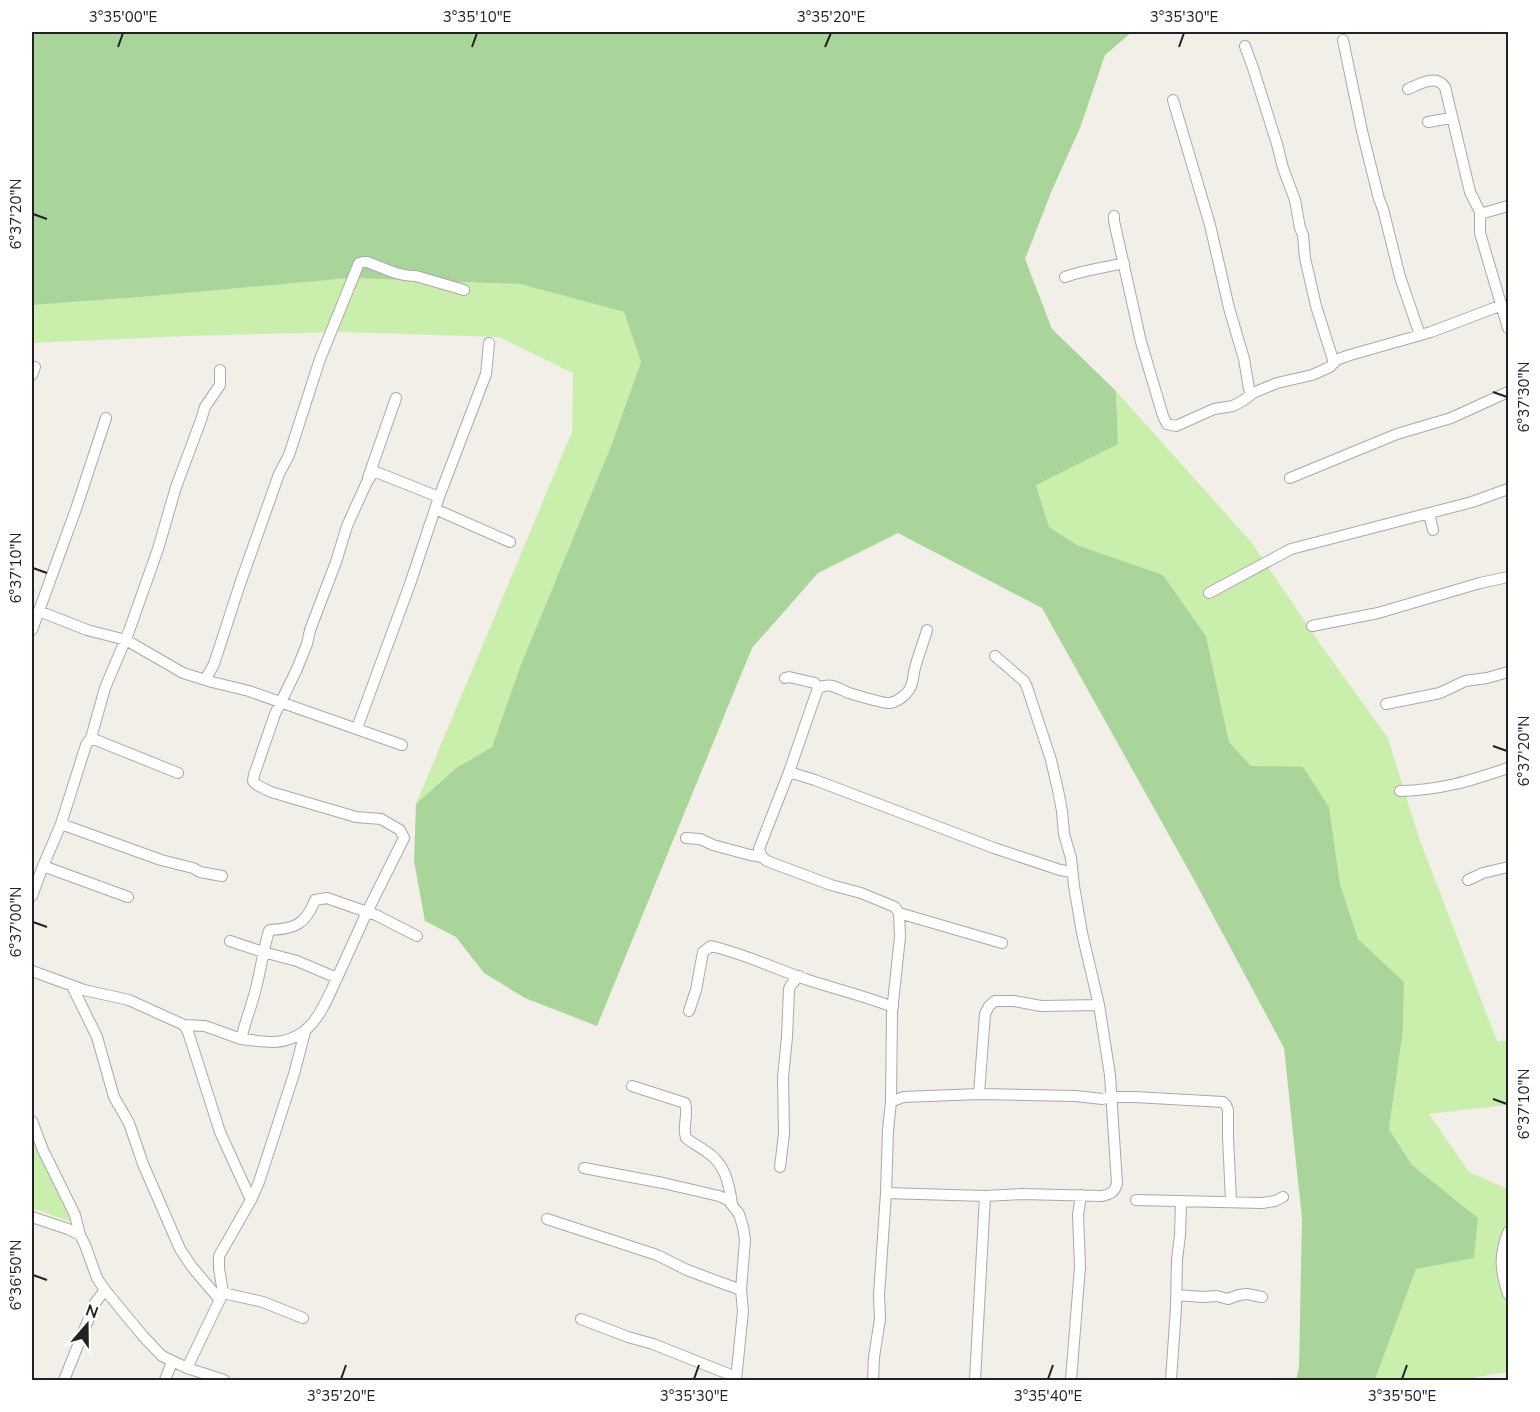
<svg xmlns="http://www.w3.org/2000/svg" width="1540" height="1412" font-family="'Nunito Sans',sans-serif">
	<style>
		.grass { fill: #caefac }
		.forest { fill: #a9d49a }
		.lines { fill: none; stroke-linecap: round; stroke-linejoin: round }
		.minor-casing { stroke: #a9a9a9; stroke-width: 12 }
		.minor { stroke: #fff; stroke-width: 10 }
		.ticks { fill: none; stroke: #222; stroke-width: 2 }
		.neatline { fill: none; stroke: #222; stroke-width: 2 }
		.ticks-label { font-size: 15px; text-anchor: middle; fill: #222 }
	</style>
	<rect width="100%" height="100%" fill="#f2efe8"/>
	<path class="grass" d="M348 278 520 284 624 312 641 362 611 446 520 667 492 747 456 768 416 804 572 432 573 373 499 337 342 332 188 336 32 343V305L140 297Z
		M1116 391 1252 543 1320 644 1388 738 1419 838 1497 1041H1508V1105L1429 1114 1469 1172 1508 1189V1372L1460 1380H1377L1376 1378 1416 1268 1474 1258 1478 1218 1412 1165 1389 1128 1403 1030 1404 982 1358 939 1340 884 1329 807 1251 766 1229 742 1206 636 1163 575 1077 545 1049 527 1036 484 1118 444Z
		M32 1136 71 1222 32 1208Z"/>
	<path class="forest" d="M32 32H1132L1105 55 1080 128 1052 190 1025 259 1052 329 1116 391 1118 444 1036 485 1049 527 1077 545 1163 575 1206 636 1229 742 1251 766 1303 767 1329 807 1340 884 1358 939 1404 982 1403 1030 1389 1129 1412 1165 1478 1218 1474 1258 1416 1269 1376 1377 1377 1380H1296L1299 1368 1302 1219 1284 1048 1193 878 1042 608 898 533 818 573 752 648 597 1026 525 998 484 973 456 937 425 921 414 861 416 804 456 768 492 747 520 667 611 446 641 362 624 312 520 284 349 278 140 297 32 305Z"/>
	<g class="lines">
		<defs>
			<path id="minor" d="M1343 40 1362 131 1379 199 1383 209 1400 277 1420 335
				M1245 46 1253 68 1277 144 1283 168 1295 200 1300 228 1303 235 1305 258 1316 306 1334 363
				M1408 89C1419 84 1436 74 1445 87L1470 192 1480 212V233L1508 328
				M1173 100 1210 225 1229 308 1244 359 1249 389 1253 393
				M1428 122 1451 118
				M1480 214 1508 206
				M1114 216V221L1141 342 1163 416 1167 424 1176 426 1214 409 1233 406 1244 400 1253 393 1277 383 1312 375 1330 367 1336 360 1350 355 1431 332 1502 305
				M1065 277C1084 270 1104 268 1124 263
				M32 375 35 367
				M368 478 396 398
				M1290 478 1397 434 1451 418 1508 392
				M435 509 510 542
				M1429 514 1433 530
				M1209 593 1291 549 1472 502 1508 489
				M39 611 87 630 126 640 183 673 212 682 249 691 402 745
				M1312 626 1378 613 1480 583 1508 577
				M32 630 76 509 106 418
				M785 678 789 677 815 683 818 688 789 772 759 849 762 857 767 861 831 885 861 893 895 907 899 913 900 937 892 1012 891 1102 888 1130 886 1193 879 1295 880 1319 874 1357 873 1380
				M205 680 214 664 240 584 279 474 289 455 320 359 359 263 363 262H367C382 267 400 277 416 276L464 290
				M818 688C830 682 837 688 849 693 856 695 884 704 890 703 897 702 906 695 909 690 913 684 913 678 914 672 917 658 923 644 927 630
				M1386 704 1440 693 1465 681 1487 678 1508 672
				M357 728 410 584 439 497 486 374 489 343
				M91 738 105 688 129 631 158 549 176 487 201 420 205 407 220 385V370
				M789 772 815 780 994 848 1060 870 1072 872
				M1400 791C1441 790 1470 781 1508 768
				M61 824 86 745 91 738 178 773
				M686 838 700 839 713 845 750 855 762 857
				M43 866 61 824 161 860 193 868 200 872 222 876
				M1468 880 1483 873 1508 867
				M32 896 43 866 128 897
				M899 913 1002 943
				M230 941 263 952 297 961 337 978C323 1008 312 1040 274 1042 263 1042 251 1040 241 1039
				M32 971 84 990 129 1000 184 1025 205 1026 241 1039C245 1022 252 1005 256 988 261 969 263 950 269 931L270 930C295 929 306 924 315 900L327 898 367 912 404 838 400 830 381 819 356 817 271 792 257 785 253 781 254 775 275 714 297 669 307 644 310 630 336 562 347 526 366 484 372 474 376 472 439 497
				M337 978 367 912 376 915 417 936
				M72 986 97 1037 114 1097 129 1123 143 1164 180 1249 192 1267 220 1300
				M689 1011 696 990 703 952 711 946C745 954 776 969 808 980 836 989 865 996 893 1007
				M184 1025 188 1032 220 1132 251 1200
				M632 1086 685 1103C689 1114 682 1126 686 1138 692 1143 700 1147 707 1152 725 1164 729 1183 732 1204
				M979 1094 985 1014 989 1006 995 1001H1014L1041 1006 1099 1005
				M891 1102 903 1097 979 1094 1076 1096 1102 1099 1111 1097H1135L1223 1102 1226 1105 1228 1110V1137L1231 1201
				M32 1121 43 1150 75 1215 80 1235 85 1245 97 1278 105 1290 143 1336 162 1356 187 1368 224 1380
				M780 1167 784 1134 783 1077 787 1037 789 989 791 985 799 976
				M584 1168 663 1183 719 1196 728 1200 739 1214 743 1227 745 1240 741 1290 743 1311 736 1380
				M886 1193 985 1196 1021 1194 1102 1196C1110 1194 1114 1193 1117 1184L1110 1075 1099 1005 1082 933 1074 886 1071 858 1064 834 1062 811 1058 790 1051 760 1027 687 1024 681 995 656
				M1136 1200 1262 1203 1275 1201 1283 1197
				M32 1217 68 1229 80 1235
				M547 1219 657 1255 687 1270 741 1290
				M1508 1232C1499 1256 1500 1269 1508 1294
				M223 1293 219 1268V1256L251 1200 259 1182 294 1074 305 1032
				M1177 1295 1203 1297 1217 1296 1228 1299 1239 1295 1247 1294 1262 1297
				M581 1319 628 1337 653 1344 736 1377
				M187 1368 223 1293 263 1302 303 1318
				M64 1380 95 1303 105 1290
				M165 1380 172 1362
				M975 1380 985 1196
				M1071 1380 1080 1267 1078 1215 1081 1195
				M1171 1380 1176 1307 1177 1260 1180 1235 1181 1201"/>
		</defs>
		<use href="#minor" class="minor-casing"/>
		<use href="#minor" class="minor"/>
	</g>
	<path class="ticks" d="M118 47 123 33M472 47 477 33M825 47 831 33M1179 47 1184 33M33 214 47 219M1493 392 1507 397M33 568 47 573M1493 746 1507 751M33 922 47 927M1493 1099 1507 1104M33 1275 47 1280M341 1379 346 1365M694 1379 699 1365M1048 1379 1053 1365M1402 1379 1407 1365"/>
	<rect width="1540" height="1412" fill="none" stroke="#ffffff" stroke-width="66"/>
	<g transform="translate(87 1325) rotate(20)" stroke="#ffffff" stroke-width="4.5" paint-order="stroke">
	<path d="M0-4.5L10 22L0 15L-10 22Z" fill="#222222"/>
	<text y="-9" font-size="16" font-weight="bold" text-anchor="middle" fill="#222222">N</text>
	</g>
	<rect x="33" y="33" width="1474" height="1346" class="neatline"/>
	<g class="ticks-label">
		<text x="123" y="22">3°35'00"E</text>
		<text x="477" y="22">3°35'10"E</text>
		<text x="831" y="22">3°35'20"E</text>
		<text x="1184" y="22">3°35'30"E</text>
		<text transform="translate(16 214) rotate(-90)" y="5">6°37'20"N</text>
		<text transform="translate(1524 397) rotate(-90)" y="5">6°37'30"N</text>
		<text transform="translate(16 568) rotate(-90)" y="5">6°37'10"N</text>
		<text transform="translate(1524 751) rotate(-90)" y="5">6°37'20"N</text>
		<text transform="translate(16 922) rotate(-90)" y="5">6°37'00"N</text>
		<text transform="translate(1524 1104) rotate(-90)" y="5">6°37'10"N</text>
		<text transform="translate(16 1275) rotate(-90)" y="5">6°36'50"N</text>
		<text x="341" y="1401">3°35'20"E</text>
		<text x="694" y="1401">3°35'30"E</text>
		<text x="1048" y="1401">3°35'40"E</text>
		<text x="1402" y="1401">3°35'50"E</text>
	</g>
</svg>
